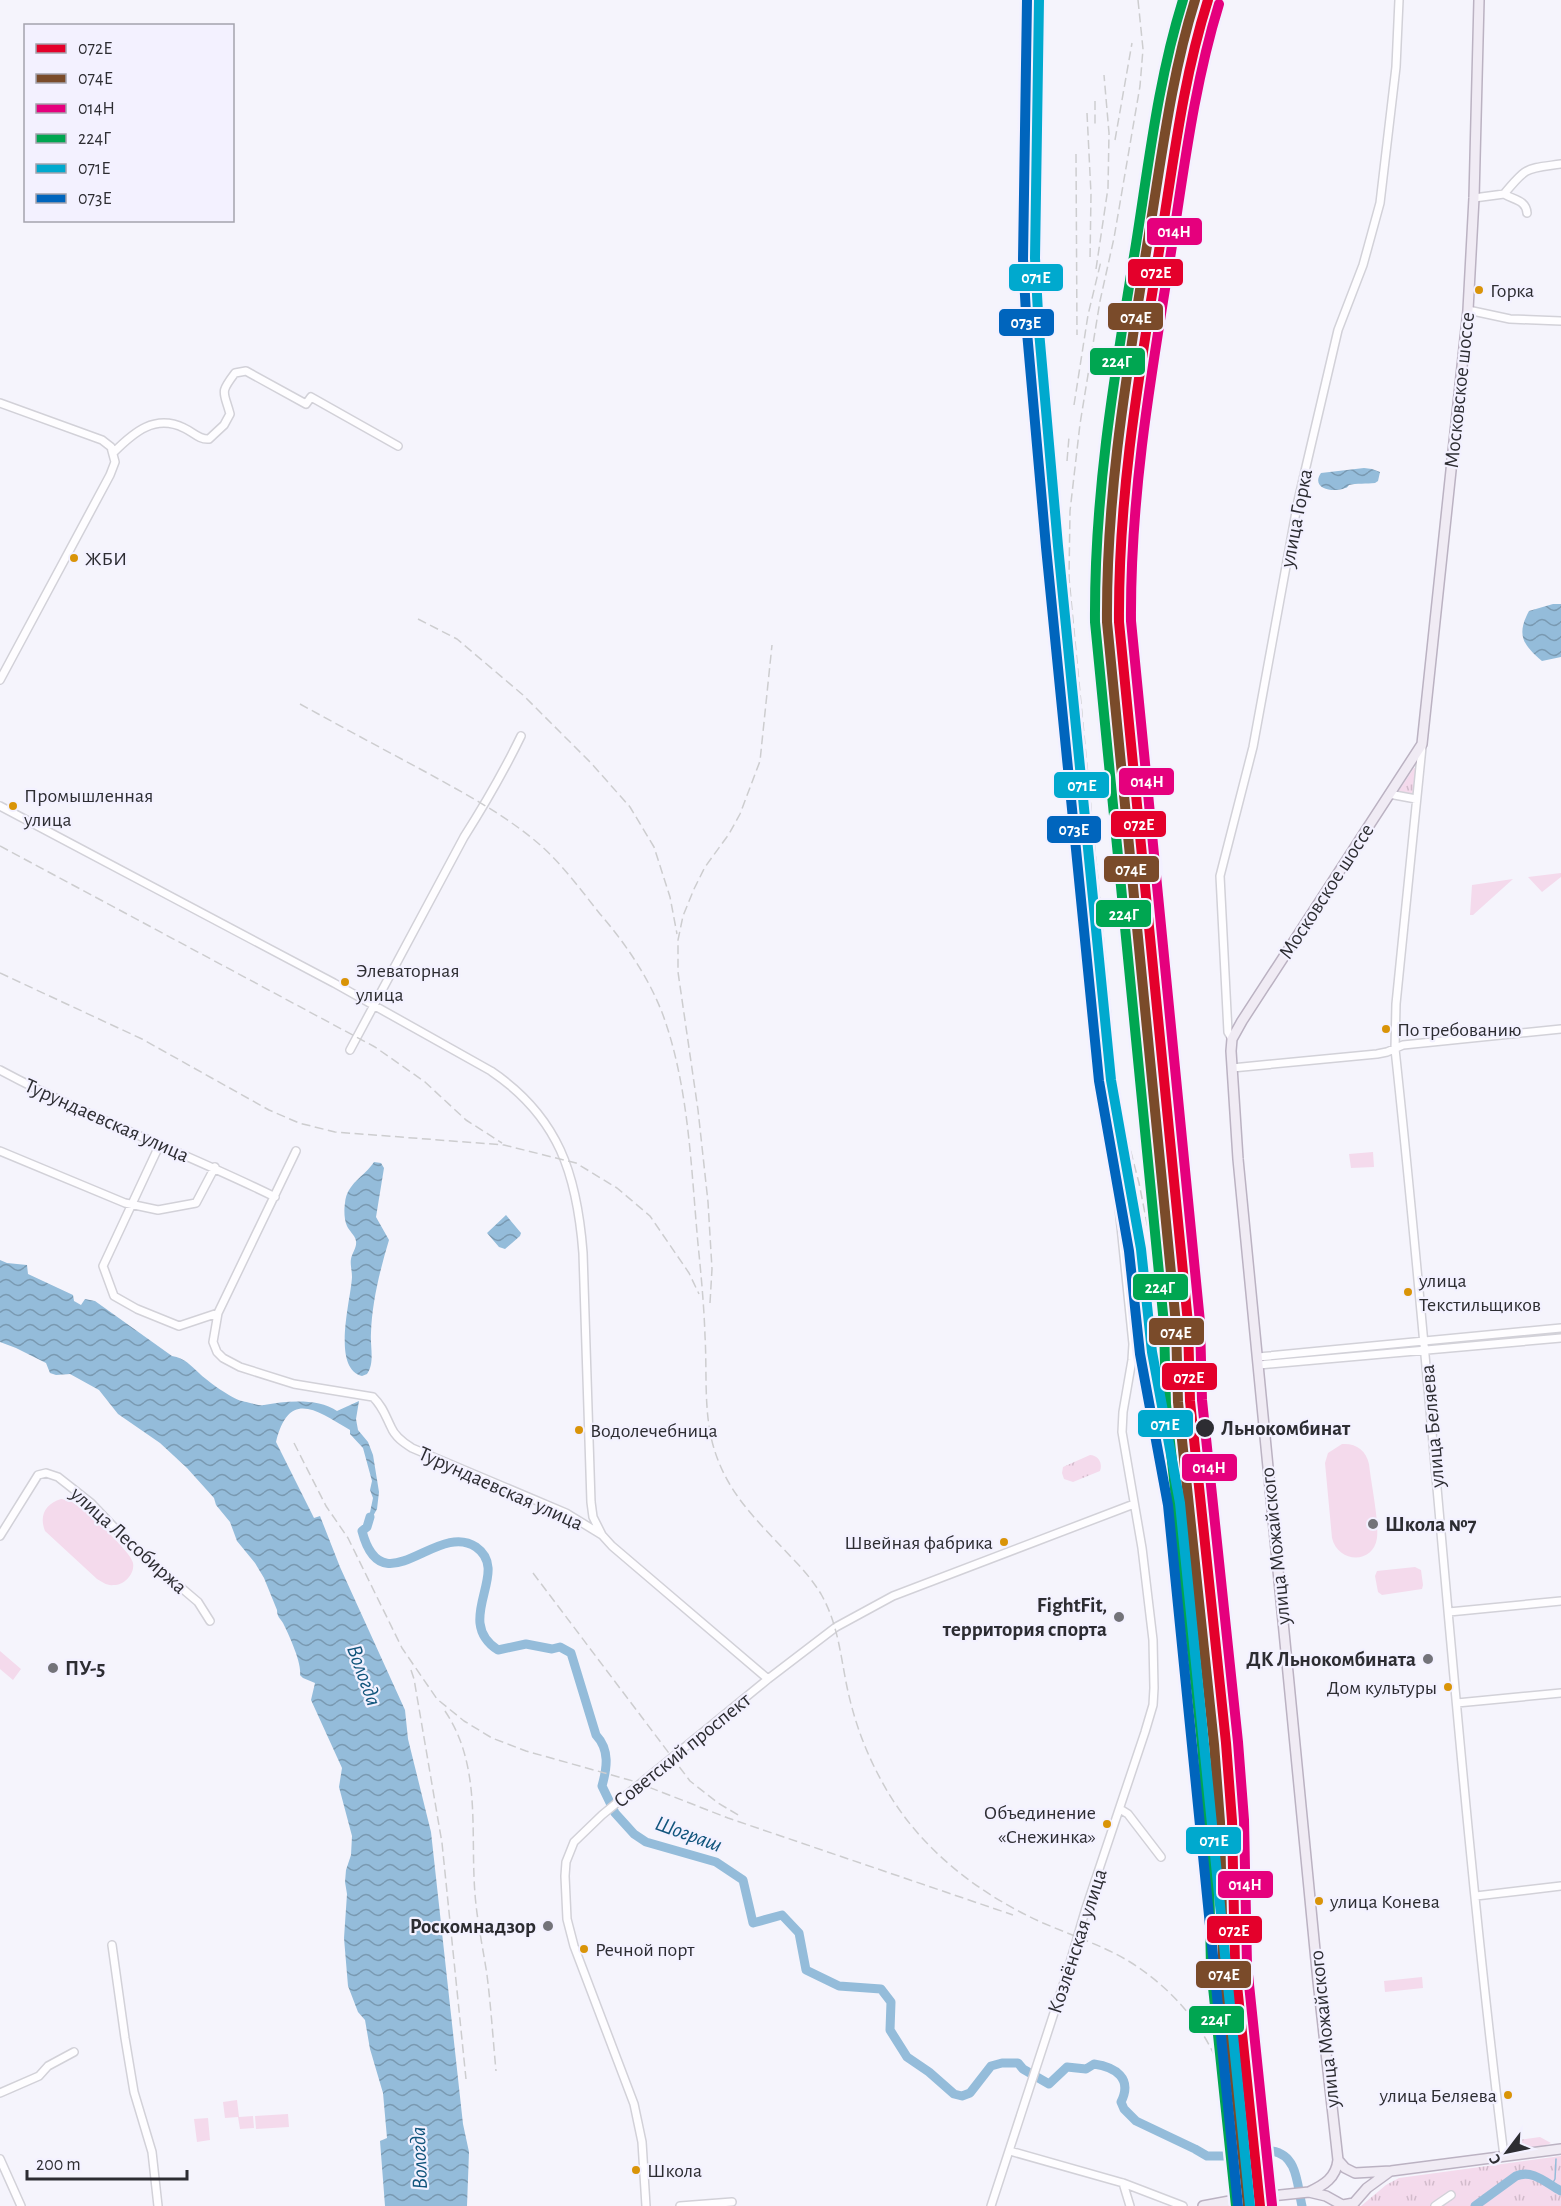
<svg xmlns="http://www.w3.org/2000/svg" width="1561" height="2206" font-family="'Alegreya Sans',sans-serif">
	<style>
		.grass { fill: url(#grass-tufts) }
		.park { fill: #f4daec }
		.water { fill: url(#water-waves) }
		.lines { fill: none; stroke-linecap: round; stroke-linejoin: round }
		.stream { stroke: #94bcda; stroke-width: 1.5 }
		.river { stroke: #94bcda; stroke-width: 9 }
		.major-tunnel { stroke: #cdccd4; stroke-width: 9; stroke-dasharray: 9 4.5; stroke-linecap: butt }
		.minor-casing { stroke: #d2d1d8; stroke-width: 10 }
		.major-casing { stroke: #bbb2c2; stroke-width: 12 }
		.minor { stroke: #fefdff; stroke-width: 7 }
		.major { stroke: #f0ebf4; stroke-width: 9 }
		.rail { stroke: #cdcdcf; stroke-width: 1.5; stroke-dasharray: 9 4.5; stroke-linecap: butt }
		.rail-1-casing { stroke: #f3f1ff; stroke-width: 15 }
		.rail-2-casing { stroke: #f3f1ff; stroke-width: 15 }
		.rail-3-casing { stroke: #f3f1ff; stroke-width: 15 }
		.rail-4-casing { stroke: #f3f1ff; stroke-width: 15 }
		.rail-5-casing { stroke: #f3f1ff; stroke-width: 15 }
		.rail-6-casing { stroke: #f3f1ff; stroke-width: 15 }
		.rail-1 { stroke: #e4002b; stroke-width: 10 }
		.rail-2 { stroke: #7a4b2a; stroke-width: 10 }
		.rail-3 { stroke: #e5007d; stroke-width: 10 }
		.rail-4 { stroke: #00a651; stroke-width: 10 }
		.rail-5 { stroke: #00a9ce; stroke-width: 10 }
		.rail-6 { stroke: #0065bd; stroke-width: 10 }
		.bus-dot { fill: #d99408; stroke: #f3f1ff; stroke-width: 2 }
		.stop-dot { fill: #2d2d32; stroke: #f3f1ff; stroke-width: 2 }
		.poi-dot { fill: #737379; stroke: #f3f1ff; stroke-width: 2 }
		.labels { text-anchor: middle; stroke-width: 4.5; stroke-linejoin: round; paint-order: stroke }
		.bus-label { font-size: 20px; fill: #2d2d32; stroke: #f3f1ff; text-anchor: start }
		.street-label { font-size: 21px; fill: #2d2d32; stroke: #f3f1ff }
		.stop-label { font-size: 21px; font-weight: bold; fill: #2d2d32; stroke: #f3f1ff; text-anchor: start }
		.poi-label { font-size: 21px; font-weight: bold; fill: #2d2d32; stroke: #f3f1ff; text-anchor: end }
		.water-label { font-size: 22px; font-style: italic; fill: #11557c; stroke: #f3f1ff }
		.line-badge { stroke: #f3f1ff; stroke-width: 2 }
		.badge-label { font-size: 16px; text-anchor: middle; font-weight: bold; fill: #fff }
	</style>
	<defs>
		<pattern id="grass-tufts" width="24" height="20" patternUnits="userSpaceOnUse" patternTransform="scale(1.5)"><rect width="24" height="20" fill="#f4daec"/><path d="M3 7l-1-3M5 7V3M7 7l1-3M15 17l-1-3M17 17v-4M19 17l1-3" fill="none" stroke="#d2bbcb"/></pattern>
		<pattern id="water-waves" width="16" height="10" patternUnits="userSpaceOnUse" patternTransform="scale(1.5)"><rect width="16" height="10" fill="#94bcda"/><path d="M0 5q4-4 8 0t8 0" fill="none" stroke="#7999b1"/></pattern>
	</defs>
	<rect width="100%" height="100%" fill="#f5f4fc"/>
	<path class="grass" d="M1414 768H1416L1413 796 1397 793Z
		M1090 1455C1098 1455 1103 1463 1100 1471L1073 1482 1064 1479 1062 1473 1063 1467Z
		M1540 2137 1551 2143C1538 2148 1521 2152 1511 2141Z
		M1561 2156V2206H1361L1386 2185 1399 2178Z"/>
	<path class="park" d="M1561 873V877L1542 892 1528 877Z
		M1513 879 1473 915H1470L1472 885Z
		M1373 1152 1374 1167 1351 1168 1349 1154Z
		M1342 1444C1356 1443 1366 1450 1369 1464 1371 1483 1379 1520 1377 1538 1373 1565 1338 1563 1332 1538L1325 1463 1328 1453Z
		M61 1499C62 1499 70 1501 70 1501 82 1507 131 1551 133 1563 135 1574 124 1585 114 1585 107 1586 102 1582 97 1579L45 1531C39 1516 45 1504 61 1499Z
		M1415 1567 1421 1570 1423 1585 1422 1589 1382 1595 1378 1592 1375 1576 1377 1571Z
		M0 1651 21 1669 13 1680 0 1669Z
		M1422 1977 1423 1988 1385 1992 1384 1981Z
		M237 2100 239 2117 253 2116 254 2128 240 2129 238 2117 225 2118 223 2102Z
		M288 2114 289 2127 256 2129 255 2116Z
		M208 2118 210 2140 197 2142 194 2119Z"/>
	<path class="water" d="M1364 468 1372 469 1380 472 1378 481 1375 483C1367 484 1356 483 1349 485 1348 486 1347 488 1345 488 1334 493 1310 489 1321 473Z
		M1553 604H1561V657L1542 661C1523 645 1516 635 1529 611Z
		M374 1162 381 1163 384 1168 376 1217 389 1240C380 1270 372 1302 371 1333 370 1346 375 1363 367 1374L362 1376C331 1368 351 1300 352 1277 352 1271 350 1264 351 1259 352 1253 357 1248 356 1241 355 1235 349 1231 347 1226 344 1220 344 1209 345 1203 347 1183 364 1177 374 1162Z
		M506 1215 521 1233 520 1236 505 1249 499 1247 487 1233Z
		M0 1260 7 1263 27 1265 28 1274 73 1295 74 1301 81 1305 85 1299 95 1301 172 1356C185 1358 190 1365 199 1373 206 1380 232 1399 242 1401 247 1402 260 1406 264 1405 286 1401 318 1398 337 1411L359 1401 356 1419 358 1430 368 1442 373 1455 379 1492 377 1509 367 1527 373 1498 370 1490 372 1481 363 1448 350 1434V1430C316 1410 289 1389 276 1442L314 1518 320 1516 340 1567 405 1710 408 1739 431 1832 463 2124 469 2152 467 2206H385L380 2141 387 2138 383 2093 370 2049 365 2020 358 2012 348 1986 344 1938 347 1894 345 1882 346 1870 351 1855 352 1836 339 1787 342 1768 311 1700 315 1683 303 1678 300 1675C302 1663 289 1635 283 1623 280 1618 277 1617 277 1610L264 1578 255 1563 237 1541 230 1522 216 1505 214 1498 187 1468 160 1443 118 1414 99 1390 70 1374 56 1375 50 1373 46 1363 16 1348 0 1342Z"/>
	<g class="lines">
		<path class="stream" d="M1551 2186 1555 2179 1556 2159"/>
		<path class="river" d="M370 1517 367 1527 362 1531C382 1608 437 1520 476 1547 512 1572 452 1620 498 1650L526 1644 552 1649 560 1647 571 1653 596 1735C610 1750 607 1768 602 1786L615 1813 634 1834 646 1842 716 1862 743 1880 753 1923 782 1915 799 1933 806 1970 839 1986 881 1989 891 2002 890 2030 907 2057 929 2072 954 2094 962 2096 970 2093 991 2066 1002 2063H1018L1023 2069 1049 2084 1067 2067 1086 2069 1094 2064C1115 2067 1133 2078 1121 2102L1124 2109 1136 2121 1195 2149 1207 2156H1227
			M1272 2151C1298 2155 1297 2185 1302 2206
			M1475 2206 1516 2176C1533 2169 1546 2183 1561 2191"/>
		<path class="major-tunnel" d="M1235 2200 1271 2196"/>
		<defs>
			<path id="minor" d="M1504 194C1514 200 1526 200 1527 213
				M1474 198 1504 194C1527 166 1526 169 1561 164
				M1468 310 1510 319 1561 321
				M0 403 102 440 111 447 115 462 110 475 0 680
				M114 452C134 432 155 414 184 428 193 432 199 440 209 439L224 425 230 414C224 391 219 394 235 373L246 371 306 404 311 397 398 446
				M1422 747 1396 1004 1395 1049C1435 1418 1458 1788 1504 2156
				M1389 794 1416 799
				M0 806 334 983 491 1071C559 1117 577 1175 583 1253L591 1502 593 1517 602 1535
				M1232 1039 1228 1032 1220 876 1253 747 1298 501 1338 330 1363 265 1380 203 1396 67 1399 0
				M350 1050 464 837C485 804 504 771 521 736
				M1232 1068 1377 1054 1387 1052 1403 1045 1561 1029
				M0 1070C89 1118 184 1152 275 1197
				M159 1146 103 1266 114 1296 137 1309 179 1326 218 1313
				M0 1151 125 1203 158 1210 196 1203 215 1167
				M296 1151 218 1313 213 1342 217 1352 223 1358 240 1367 294 1384 373 1397C383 1407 385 1415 391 1427 395 1437 404 1443 412 1448L566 1513 602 1535 612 1546 768 1679
				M1258 1357 1561 1328
				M1259 1365 1561 1338
				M0 1536 38 1475 46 1473 58 1477 91 1503 131 1545 198 1602 210 1621
				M1449 1612 1561 1601
				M1457 1703 1561 1693
				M1120 1809 1128 1814 1161 1857
				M1476 1896 1561 1886
				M112 1945 125 2038 134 2092 152 2152 158 2206
				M0 2093 39 2076 48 2066 74 2052
				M1010 2151 1123 2183 1183 2206
				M0 2159 21 2206
				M1123 2183 1130 2206
				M646 2206 642 2142 634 2104 574 1946 567 1919 565 1876 566 1862 574 1842 602 1815 768 1679 836 1627 893 1596 1134 1504
				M680 2206 732 2202
				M991 2206 1067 1973 1086 1908 1145 1732 1153 1705 1154 1688 1153 1640 1142 1548 1122 1432 1123 1412 1132 1360 1133 1344 1047 501 1032 331 1028 258V0
				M1435 2206 1451 2195"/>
			<path id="major" d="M1338 2160 1345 2168 1355 2173 1391 2171 1561 2149
				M1309 2192C1324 2185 1336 2178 1338 2160L1318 1981 1238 1159 1231 1051 1232 1039 1242 1021 1422 744 1468 310 1474 198 1479 0
				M1271 2196 1309 2192 1326 2196 1344 2206
				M1343 2205 1354 2203 1367 2188 1389 2172
				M1203 2206 1235 2200"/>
		</defs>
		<use href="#minor" class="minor-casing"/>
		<use href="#major" class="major-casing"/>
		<use href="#minor" class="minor"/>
		<use href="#major" class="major"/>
		<path class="rail" d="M1138 0 1143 49 1140 86 1114 238 1100 301 1080 424 1070 511 1069 578 1117 1079 1122 1118 1139 1183 1156 1269 1170 1392 1180 1454 1256 2206
			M1188 70 1192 38
			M1095 101V125
			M1087 113 1091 194 1090 261
			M1115 140 1132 43
			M1076 154 1077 335
			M1096 269 1108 188 1109 133 1104 75
			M1074 405 1088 315 1101 261
			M1067 461 1069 437
			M418 619 457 639 523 695 592 764 630 807 654 847 670 897 677 934
			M300 704C340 726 381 748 422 770 462 792 504 814 539 844 562 864 581 890 600 914 626 944 649 978 663 1015 689 1087 691 1168 698 1244 701 1274 704 1305 705 1336 707 1369 704 1404 711 1437 723 1491 757 1520 792 1558 803 1569 813 1581 821 1594 837 1622 840 1651 846 1682 854 1723 868 1759 889 1794 925 1853 981 1895 1043 1923 1080 1939 1118 1950 1150 1976 1207 2020 1227 2074 1242 2142
			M0 846 375 1047 425 1082 466 1120 502 1143
			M0 973 142 1039 269 1110 299 1123 335 1132 504 1145 576 1163 617 1188 650 1216 689 1273 699 1294
			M1141 1249 1154 1312
			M710 1303 712 1269 708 1202 698 1110 678 972V940L683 916 694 889 705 867 729 834 740 814 760 761 772 645
			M1188 1323 1195 1388
			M294 1443 326 1506 348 1538 402 1648 437 1699 464 1721 492 1738 526 1751 633 1781 728 1818 1013 1915
			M533 1573 690 1781 718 1803 740 1816
			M411 1670 414 1679 442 1843 466 2079
			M445 1711C482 1766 470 1832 475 1894 477 1921 483 1948 487 1975 491 2007 493 2039 496 2071
			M1248 2050 1269 2206
			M1236 2132 1241 2206"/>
		<defs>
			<path id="rail-1" d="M1208 0C1182 82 1173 166 1159 251 1139 375 1118 495 1119 622L1188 1323 1190 1401 1226 1743 1232 1821 1235 1966 1260 2206"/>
			<path id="rail-2" d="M1195 0C1170 80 1161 163 1147 246 1127 373 1106 493 1107 622L1176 1324 1178 1402 1214 1744 1220 1822 1223 1967 1248 2206"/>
			<path id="rail-3" d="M1219 4C1194 85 1184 169 1171 252 1151 375 1130 496 1131 621L1200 1322 1202 1400 1238 1742 1244 1820 1247 1965 1272 2205"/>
			<path id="rail-4" d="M1183 0C1158 80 1149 162 1136 244 1115 372 1094 492 1095 622L1164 1324 1166 1404 1202 1745 1208 1822 1211 1968 1236 2206"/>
			<path id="rail-5" d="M1039 0 1035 258 1039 331 1058 546 1111 1080 1141 1249 1152 1352 1180 1503 1250 2206"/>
			<path id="rail-6" d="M1027 0 1023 259 1027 332 1046 547 1099 1081 1129 1251 1140 1354 1168 1505 1238 2206"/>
		</defs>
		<use href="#rail-1" class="rail-1-casing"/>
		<use href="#rail-2" class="rail-2-casing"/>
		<use href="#rail-3" class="rail-3-casing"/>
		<use href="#rail-4" class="rail-4-casing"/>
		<use href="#rail-5" class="rail-5-casing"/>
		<use href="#rail-6" class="rail-6-casing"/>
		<use href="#rail-1" class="rail-1"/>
		<use href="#rail-2" class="rail-2"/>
		<use href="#rail-3" class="rail-3"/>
		<use href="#rail-4" class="rail-4"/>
		<use href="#rail-5" class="rail-5"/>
		<use href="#rail-6" class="rail-6"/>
	</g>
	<g class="bus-dot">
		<circle cx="1479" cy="290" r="5"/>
		<circle cx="74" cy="558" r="5"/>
		<circle cx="13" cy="806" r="5"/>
		<circle cx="345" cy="982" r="5"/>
		<circle cx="1386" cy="1029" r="5"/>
		<circle cx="1408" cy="1292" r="5"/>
		<circle cx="579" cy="1430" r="5"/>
		<circle cx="1004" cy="1542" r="5"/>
		<circle cx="1448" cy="1687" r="5"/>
		<circle cx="1107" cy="1824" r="5"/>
		<circle cx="1319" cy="1901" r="5"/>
		<circle cx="584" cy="1949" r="5"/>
		<circle cx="1508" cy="2095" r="5"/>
		<circle cx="636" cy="2170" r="5"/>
	</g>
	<circle class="stop-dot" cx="1205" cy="1428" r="10"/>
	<g class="poi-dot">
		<circle cx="1373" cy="1524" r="6"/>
		<circle cx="1119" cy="1617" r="6"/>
		<circle cx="1428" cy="1659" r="6"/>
		<circle cx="53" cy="1668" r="6"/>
		<circle cx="548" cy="1926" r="6"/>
	</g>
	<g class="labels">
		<g class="bus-label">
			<text x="1490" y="297">Горка</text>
			<text x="85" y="565">ЖБИ</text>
			<text x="24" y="802">Промышленная<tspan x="24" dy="24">улица</tspan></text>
			<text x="356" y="977">Элеваторная<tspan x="356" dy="24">улица</tspan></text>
			<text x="1397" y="1036">По требованию</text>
			<text x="1419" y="1287">улица<tspan x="1419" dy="24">Текстильщиков</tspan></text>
			<text x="590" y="1437">Водолечебница</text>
			<text x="993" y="1549" text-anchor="end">Швейная фабрика</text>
			<text x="1437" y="1694" text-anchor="end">Дом культуры</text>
			<text x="1096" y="1819" text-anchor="end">Объединение<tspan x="1096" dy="24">«Снежинка»</tspan></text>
			<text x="1330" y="1908">улица Конева</text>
			<text x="595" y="1956">Речной порт</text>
			<text x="1497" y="2102" text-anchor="end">улица Беляева</text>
			<text x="647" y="2177">Школа</text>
		</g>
		<g class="street-label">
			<text transform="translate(1459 390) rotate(-84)" y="7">Московское шоссе</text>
			<text transform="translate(1296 518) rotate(-79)" y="7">улица Горка</text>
			<text transform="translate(1326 891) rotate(-57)" y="7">Московское шоссе</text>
			<text transform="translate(107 1120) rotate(24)" y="7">Турундаевская улица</text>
			<text transform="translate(1432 1426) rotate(-95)" y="7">улица Беляева</text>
			<text transform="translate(501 1488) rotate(24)" y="7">Турундаевская улица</text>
			<text transform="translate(129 1540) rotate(42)" y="7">улица Лесобиржа</text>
			<text transform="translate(1275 1546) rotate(-96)" y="7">улица Можайского</text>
			<text transform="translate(682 1750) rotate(-39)" y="7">Советский проспект</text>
			<text transform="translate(1077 1941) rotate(-72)" y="7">Козлёнская улица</text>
			<text transform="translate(1324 2029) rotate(-96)" y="7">улица Можайского</text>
		</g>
		<g class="stop-label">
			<text x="1221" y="1435">Льнокомбинат</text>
		</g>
		<g class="poi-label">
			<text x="1385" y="1531" text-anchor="start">Школа №7</text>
			<text x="1107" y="1612">FightFit,<tspan x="1107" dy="24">территория спорта</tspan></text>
			<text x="1416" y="1666">ДК Льнокомбината</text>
			<text x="65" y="1675" text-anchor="start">ПУ-5</text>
			<text x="536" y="1933">Роскомнадзор</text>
		</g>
		<g class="water-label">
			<text transform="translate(365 1675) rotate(70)" y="8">Вологда</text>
			<text transform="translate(689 1833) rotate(20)" y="8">Шограш</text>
			<text transform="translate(418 2158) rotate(-92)" y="8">Вологда</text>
		</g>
	</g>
	<g class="line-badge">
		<rect x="1146" y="217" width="57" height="29" rx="6" fill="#e5007d"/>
		<rect x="1127" y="258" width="57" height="29" rx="6" fill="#e4002b"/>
		<rect x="1008" y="263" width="56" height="29" rx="6" fill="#00a9ce"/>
		<rect x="1107" y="302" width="57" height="29" rx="6" fill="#7a4b2a"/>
		<rect x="998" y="308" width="57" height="29" rx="6" fill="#0065bd"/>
		<rect x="1089" y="347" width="57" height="29" rx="6" fill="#00a651"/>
		<rect x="1118" y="767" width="57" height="29" rx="6" fill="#e5007d"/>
		<rect x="1053" y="771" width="57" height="28" rx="6" fill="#00a9ce"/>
		<rect x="1110" y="810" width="57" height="28" rx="6" fill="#e4002b"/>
		<rect x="1046" y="815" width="56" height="29" rx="6" fill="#0065bd"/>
		<rect x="1103" y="855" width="57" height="28" rx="6" fill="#7a4b2a"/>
		<rect x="1095" y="899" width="57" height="29" rx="6" fill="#00a651"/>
		<rect x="1132" y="1273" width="57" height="28" rx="6" fill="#00a651"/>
		<rect x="1148" y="1317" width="57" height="29" rx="6" fill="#7a4b2a"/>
		<rect x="1161" y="1362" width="57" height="29" rx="6" fill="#e4002b"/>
		<rect x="1137" y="1409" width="57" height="29" rx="6" fill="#00a9ce"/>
		<rect x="1181" y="1453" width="57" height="29" rx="6" fill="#e5007d"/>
		<rect x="1185" y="1826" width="57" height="29" rx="6" fill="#00a9ce"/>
		<rect x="1217" y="1870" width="57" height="29" rx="6" fill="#e5007d"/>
		<rect x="1206" y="1915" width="57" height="29" rx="6" fill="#e4002b"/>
		<rect x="1195" y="1960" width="57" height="29" rx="6" fill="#7a4b2a"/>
		<rect x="1188" y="2005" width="57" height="29" rx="6" fill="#00a651"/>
	</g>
	<g class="badge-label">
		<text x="1174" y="237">014Н</text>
		<text x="1156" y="278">072Е</text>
		<text x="1036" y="283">071Е</text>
		<text x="1136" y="323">074Е</text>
		<text x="1026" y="328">073Е</text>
		<text x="1117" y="367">224Г</text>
		<text x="1147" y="787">014Н</text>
		<text x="1082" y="791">071Е</text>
		<text x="1139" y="830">072Е</text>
		<text x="1074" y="835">073Е</text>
		<text x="1131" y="875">074Е</text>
		<text x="1124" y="920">224Г</text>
		<text x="1160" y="1293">224Г</text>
		<text x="1176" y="1338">074Е</text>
		<text x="1189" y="1383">072Е</text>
		<text x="1165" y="1430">071Е</text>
		<text x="1209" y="1473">014Н</text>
		<text x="1214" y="1846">071Е</text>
		<text x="1245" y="1890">014Н</text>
		<text x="1234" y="1936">072Е</text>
		<text x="1224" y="1980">074Е</text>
		<text x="1216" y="2025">224Г</text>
	</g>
	<rect x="24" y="24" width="210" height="198" fill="#f3f1ff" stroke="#a4a3ad" stroke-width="1.5"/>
	<rect x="36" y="44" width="30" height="9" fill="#e4002b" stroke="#a4a3ad" stroke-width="1.5"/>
	<text x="78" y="54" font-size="18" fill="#2d2d32">072Е</text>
	<rect x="36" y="74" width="30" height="9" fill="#7a4b2a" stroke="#a4a3ad" stroke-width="1.5"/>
	<text x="78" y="84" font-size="18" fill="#2d2d32">074Е</text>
	<rect x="36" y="104" width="30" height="9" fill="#e5007d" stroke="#a4a3ad" stroke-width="1.5"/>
	<text x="78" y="114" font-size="18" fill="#2d2d32">014Н</text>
	<rect x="36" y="134" width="30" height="9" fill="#00a651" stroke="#a4a3ad" stroke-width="1.5"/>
	<text x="78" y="144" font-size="18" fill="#2d2d32">224Г</text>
	<rect x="36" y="164" width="30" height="9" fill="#00a9ce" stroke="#a4a3ad" stroke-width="1.5"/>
	<text x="78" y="174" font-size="18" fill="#2d2d32">071Е</text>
	<rect x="36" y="194" width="30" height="9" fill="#0065bd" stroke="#a4a3ad" stroke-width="1.5"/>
	<text x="78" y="204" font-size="18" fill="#2d2d32">073Е</text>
	<g transform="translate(1507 2152) rotate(238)" stroke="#f3f1ff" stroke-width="4.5" paint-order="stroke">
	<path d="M0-4.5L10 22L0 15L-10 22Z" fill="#2d2d32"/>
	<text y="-9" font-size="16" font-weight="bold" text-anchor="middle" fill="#2d2d32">С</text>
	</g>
	<path d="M27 2170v9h160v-9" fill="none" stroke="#2d2d32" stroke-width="3"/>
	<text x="36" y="2170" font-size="18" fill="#2d2d32" stroke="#f3f1ff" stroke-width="4.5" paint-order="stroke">200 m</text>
</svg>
